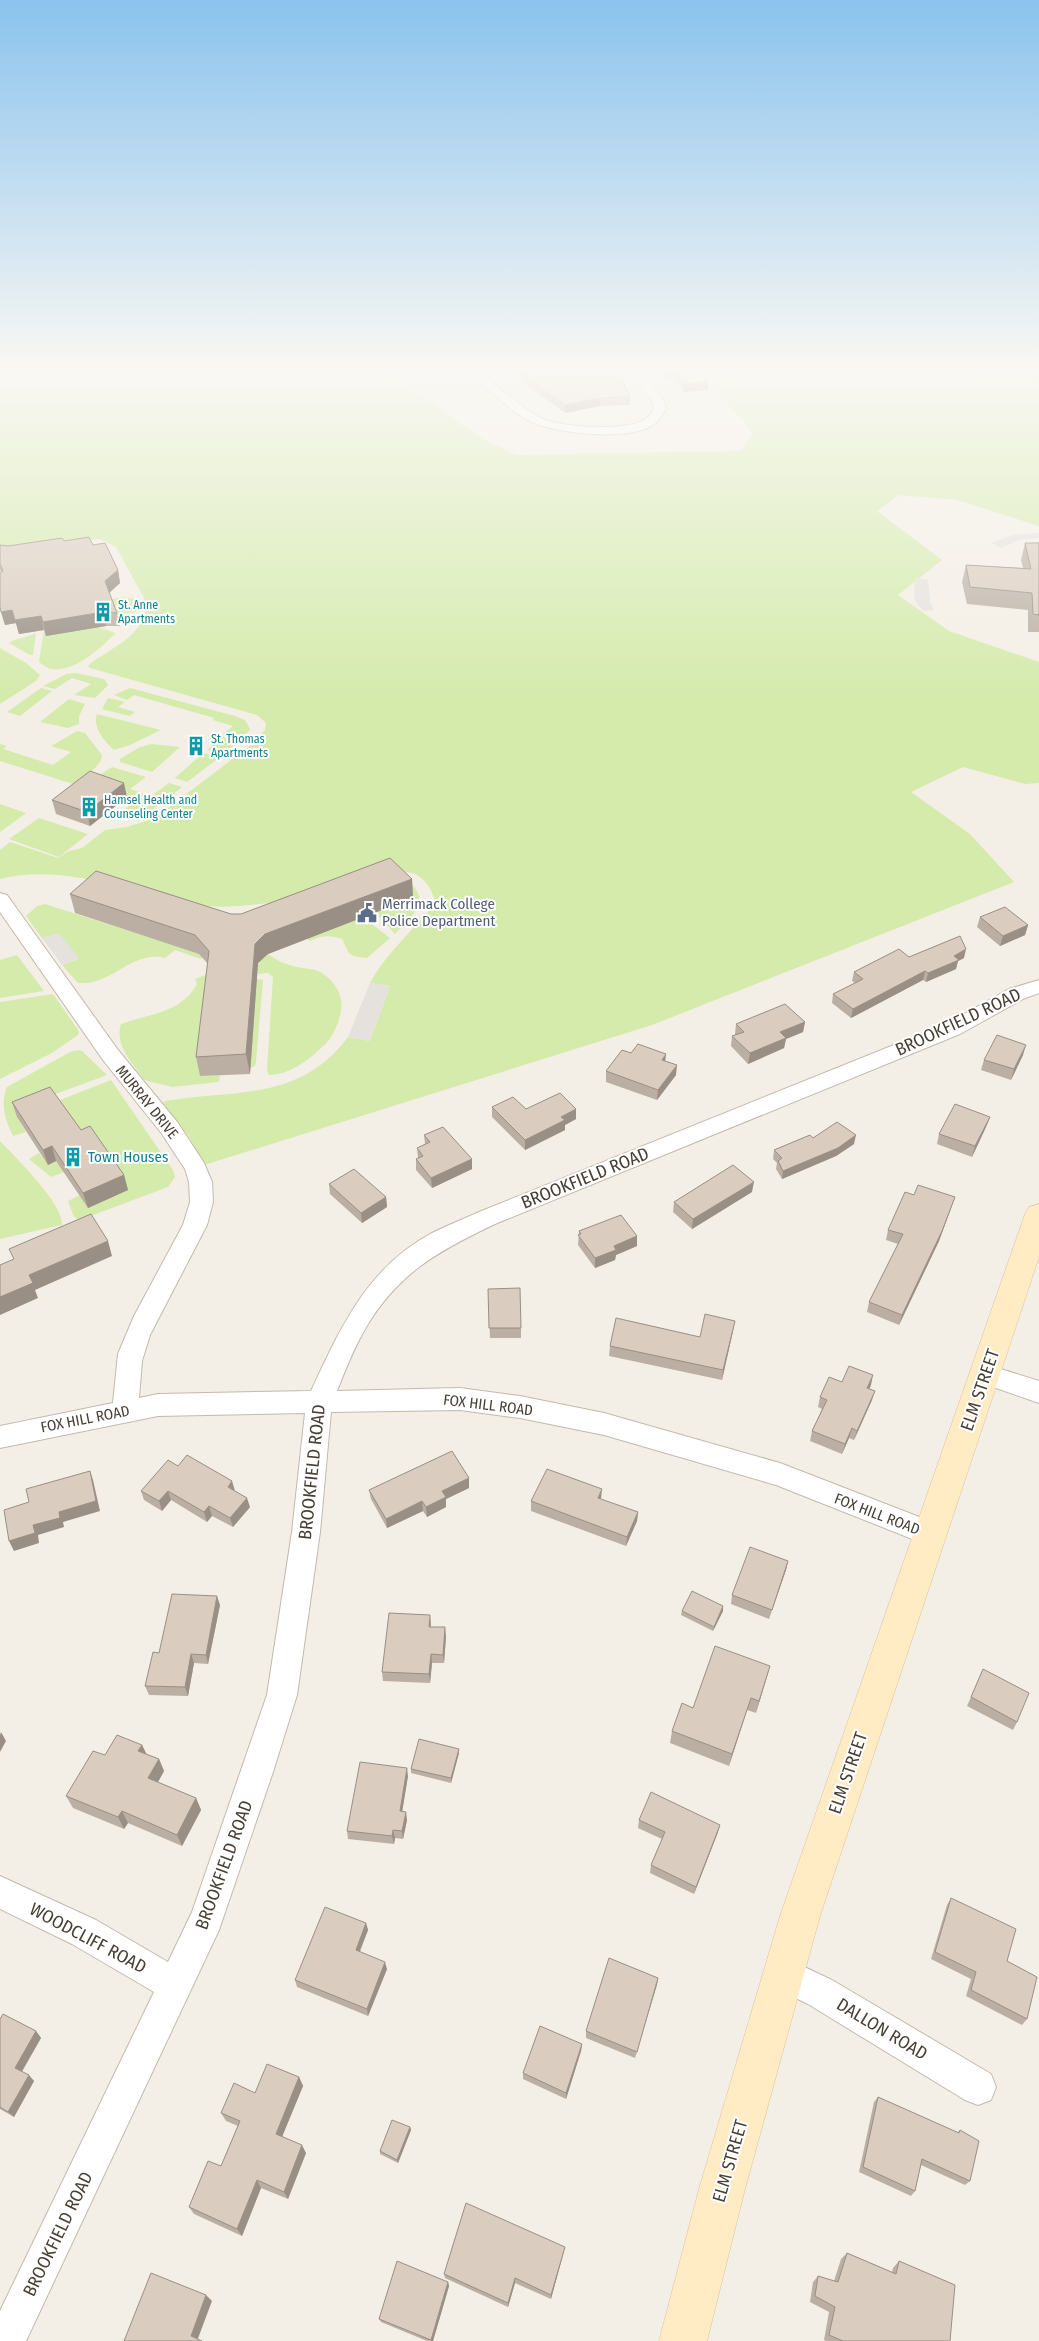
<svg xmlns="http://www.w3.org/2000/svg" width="1039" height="2341" font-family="'Fira Sans Condensed',sans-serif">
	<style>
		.green { fill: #d4ebac }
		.parking { fill: #e5e2de }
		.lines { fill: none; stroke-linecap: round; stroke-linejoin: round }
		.street-casing { stroke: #c3b9ab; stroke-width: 2 }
		.secondary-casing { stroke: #dbc394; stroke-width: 1 }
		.street { fill: #fff; fill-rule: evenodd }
		.secondary { fill: #ffecc5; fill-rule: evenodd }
		.wall { fill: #bbafa3 }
		.shaded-wall { fill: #998f85 }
		.building { fill: #daccbe; stroke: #998f85 }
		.labels { text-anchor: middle; stroke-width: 4; stroke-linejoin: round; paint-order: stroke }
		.far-culture-label { font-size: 12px; fill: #0d838f; stroke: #fff; text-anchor: start }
		.service-label { font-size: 15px; fill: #4e5e75; stroke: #fff; text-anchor: start }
		.street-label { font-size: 15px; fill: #473f35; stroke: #fff }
		.culture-label { font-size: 15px; fill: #0d838f; stroke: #fff; text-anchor: start }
		.near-street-label { font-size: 18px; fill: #473f35; stroke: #fff }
	</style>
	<rect width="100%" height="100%" fill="#f4efe6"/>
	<path class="green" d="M0 368H373L429 400 481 438 516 455 741 451 753 433 718 393 714 372 785 370 788 368H971L979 377 1031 373 1039 377V526L957 500 899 495 877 511 942 560 898 595 949 631 1039 662V783L1025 784 963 767 911 792 970 834 1014 882 652 1025 204 1165 189 1137 162 1104 165 1101C236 1089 299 1102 348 1037L370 1041 390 986 370 983C386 953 414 930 435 903 433 888 421 871 403 872 392 872 380 878 370 880 337 888 304 899 270 903 248 905 223 909 202 905 136 895 67 862 0 879V850L10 842 58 858 69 851 82 848 105 830 127 827 155 818 252 744 265 730 266 723 257 715 90 668 88 666 92 662C114 647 153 630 144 598L116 547 100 539 0 547Z
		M124 597 136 599 138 606 136 612 116 615 84 604Z
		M98 627 116 633C100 648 76 672 52 669 48 669 42 664 39 662L44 629Z
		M36 633 33 655H30L9 643C18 637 27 638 36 633Z
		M0 648 26 663 40 675 36 681 0 704Z
		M76 673 104 679 108 685 95 698 74 695 91 684 72 678 55 689 43 686 66 674Z
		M41 688 52 691 20 716 7 712Z
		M130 688 235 716 245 720 250 729 242 739 223 734 233 726 213 720 214 718 134 695 127 700 114 695Z
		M108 698 125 702 118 707 135 712 130 716 105 710 102 709Z
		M69 699 85 704 79 716V724L68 728 40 722Z
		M97 714 161 730 130 745 114 750C104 741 92 727 97 714Z
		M77 731 85 733 102 755C101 768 83 777 73 784L0 761V744L7 746 3 749 53 765 71 752 51 746Z
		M222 737 238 742 223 754 207 750Z
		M152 744 180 747 152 772 120 762V759L140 747Z
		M203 753 220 757 187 782 175 778Z
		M112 767 146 777 130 789 151 796 169 783 182 787C165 800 148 820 125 814V809L132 803 123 801 127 797 95 778Z
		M0 804 26 813 0 832Z
		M39 818 88 834 59 857 9 839Z
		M410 883C432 902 410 918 395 934L375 912Z
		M45 904 207 956 201 959 175 950 165 958C131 950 111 987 78 983L62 965 78 959 42 938 26 916 37 906Z
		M363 917 390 938 367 958C347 956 350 955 342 939 330 935 321 935 310 941L307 939Z
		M268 954C278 962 290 966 303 968 307 969 313 969 318 971 333 978 344 994 341 1011 338 1025 333 1038 322 1047 309 1060 289 1075 269 1075L267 1070 273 977 268 973 258 974V963Z
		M17 955 44 991 0 998V960Z
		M213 972 200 1076 220 1075 219 1082 172 1087 144 1080C133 1064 114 1045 121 1024 148 1014 182 1013 197 984L195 979Z
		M257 979 263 980 256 1062 255 1066 250 1068Z
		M53 994 79 1031 78 1035 52 1053 0 1079V1002Z
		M78 1050 82 1051 107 1075 45 1098 17 1117 26 1132 13 1136C5 1120 0 1103 7 1087L70 1052Z
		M111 1080 173 1170 175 1177 168 1187 80 1220 74 1217 68 1201 80 1195 85 1145 55 1102Z
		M0 1141C15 1157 64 1204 62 1225L0 1239Z
		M39 1153 48 1164 56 1161 64 1172 51 1177 29 1159Z"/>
	<path class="parking" d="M1039 533V538L1019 540 1001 548 991 543 1013 535Z
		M915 577 928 580 930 601 934 610 924 611 917 604 914 596Z
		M59 933 79 958 62 965 42 938Z
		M370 983 390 986 370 1041 348 1037Z"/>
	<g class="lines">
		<defs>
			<path id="street" d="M468 368H479C494 385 515 402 535 415 555 428 623 432 644 420 648 418 651 413 654 409L652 401 628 368H638L664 401 666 409C662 414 659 421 654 424 632 442 552 434 528 420 511 411 479 383 468 368Z
				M0 893 7 895 118 1050 178 1123 204 1163 212 1182 213 1202 207 1225 150 1335 142 1361 139 1398 158 1394 311 1391C341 1327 367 1267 434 1232 448 1225 464 1219 479 1212L946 1024 1009 989 1039 980V993L1023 999 960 1034 495 1224C438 1251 396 1274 364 1331 353 1350 345 1371 337 1391L460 1388 520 1396 604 1413 780 1463 940 1525 944 1534 940 1543 930 1546 776 1485 604 1435 520 1418 460 1410 331 1412 320 1532 297 1695 273 1772 219 1930 26 2341H0V2311L154 1992 72 1944 0 1909V1876L96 1920 168 1962 192 1912 267 1695 292 1532 305 1413 158 1416 0 1448V1426L113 1403 118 1354 134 1316 183 1225 190 1202 189 1182 185 1169 162 1134 103 1060 0 912Z
				M985 1364 1039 1381V1403L976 1381 972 1374 976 1367Z
				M783 1957 832 1980 991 2074 996 2087 991 2100 978 2105 965 2100 808 2004 771 1986 766 1974 771 1962Z"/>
			<path id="secondary" d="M1039 1204V1257L820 1916 745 2189 707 2341H659L699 2189 780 1916 1025 1214 1029 1207Z"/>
		</defs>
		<use href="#street" class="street-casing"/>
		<use href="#secondary" class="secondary-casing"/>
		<use href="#street" class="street"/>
		<use href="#secondary" class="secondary"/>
	</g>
	<path class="wall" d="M515 368H615L630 397V405L600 406 565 413 526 385Z
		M658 368H696L708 382V390L684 392 673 377 666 378Z
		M64 541 93 545 118 570 120 583 109 593 117 613 120 626H106L46 636 44 630 19 634 16 623 5 625 0 608V573L1 572 0 570V545L8 546Z
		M1039 541V632H1028V610L967 604 962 582 966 565 1023 568 1021 560 1025 543H1038Z
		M127 797 90 826 56 814 52 800Z
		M412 879 413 898 268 954 258 963 250 1074 200 1076 196 1057 208 964 199 954 75 913 70 894 231 914H241Z
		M980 917 1028 925 1025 935 1000 946 977 927Z
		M909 957 964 958 958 961 956 969 926 982 923 980 851 1018 832 1003 833 994 855 983 852 981 854 972Z
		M805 1022 803 1032 786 1039 784 1048 748 1064 731 1046 732 1036 735 1035V1034L736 1024Z
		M631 1053 665 1061 676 1075 657 1100 606 1082V1071Z
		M1023 1055 1011 1080 981 1070 984 1060Z
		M12 1102 124 1175 128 1190 88 1208 56 1161 48 1165 17 1117Z
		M492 1107 526 1109 576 1119 565 1125V1130L525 1150 492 1117Z
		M990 1117 986 1127 972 1157 937 1144 939 1134Z
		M424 1135 472 1159V1169L432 1188 416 1170V1159L418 1158 417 1148 425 1144Z
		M813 1138 854 1144 836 1156 782 1179 776 1169 777 1163 773 1159 774 1150Z
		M329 1184 386 1197 387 1207 362 1223 330 1194Z
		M752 1192 692 1229 673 1212 674 1202Z
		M914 1195 955 1197 939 1241 899 1325 867 1312 869 1302 898 1244 886 1240 888 1230Z
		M579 1231 637 1236V1246L616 1255 615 1260 595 1268 578 1245Z
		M488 1289 521 1328V1338H490Z
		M733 1331 722 1380 609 1356 610 1346 700 1337Z
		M871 1385 869 1389 872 1400 854 1440 849 1438 842 1454 810 1441 812 1431 822 1409 818 1407 820 1397Z
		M178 1466 235 1491 250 1507 233 1527 212 1516 207 1522 171 1500 162 1511 144 1500 141 1491Z
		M469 1488 446 1499V1507L427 1517 423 1511 387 1528 371 1499 369 1490Z
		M531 1501 638 1512 637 1521 626 1546 531 1511Z
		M788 1561 786 1570 769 1619 731 1604 732 1595Z
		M220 1605 208 1664 194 1663 188 1696 149 1695 145 1686 159 1653Z
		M723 1606V1611L713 1631 681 1615 682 1611Z
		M431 1624 430 1627 446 1636 444 1663H432L430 1683 383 1681 382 1672Z
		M770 1666 756 1713 747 1710 729 1766 670 1743 672 1731Z
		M983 1669 1017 1722 1013 1730 967 1706Z
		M142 1745 146 1754 159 1759 164 1771 158 1782 196 1798 201 1810 182 1846 128 1823 124 1829 73 1808 66 1796 105 1755Z
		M459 1753 451 1783 411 1773V1769Z
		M408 1776 402 1811 407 1820 403 1839 395 1838 394 1844 348 1839 347 1831Z
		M639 1820 718 1832 694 1894 650 1873 651 1865 662 1839 638 1828Z
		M951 1898 1007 1961 1027 2019 1022 2025 966 1996 971 1979 931 1959 947 1905Z
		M366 1923 368 1930 360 1952 387 1969 368 2016 297 1987 295 1980Z
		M658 1978 635 2058 586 2038V2031Z
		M0 2019 36 2031 41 2038 22 2072 34 2081 14 2117 0 2109Z
		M582 2044 581 2051 566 2099 523 2079V2073Z
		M299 2077 303 2086 282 2136 306 2153 288 2199 261 2188 242 2236 194 2214 189 2207 221 2166 238 2126 226 2121 221 2113 255 2093Z
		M878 2097 957 2133 960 2130 970 2181 965 2185 921 2165 915 2191 911 2196 859 2172 874 2102Z
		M410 2127 411 2130 398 2163 380 2154V2151Z
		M564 2251 551 2299 515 2283 508 2307 445 2278 444 2274Z
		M847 2253 892 2272 893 2268 899 2261 950 2341H826L824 2340 829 2312 810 2302 813 2282 818 2276 834 2281 841 2259Z
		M448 2282 449 2286 433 2341H427L381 2322 379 2319Z"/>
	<path class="shaded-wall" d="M667 370H674L673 377 666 378Z
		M708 382V390L684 392V384Z
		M600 398V406L565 413V405Z
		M118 570 120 583 108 594 105 581Z
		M12 610 16 623 5 625 1 612Z
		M103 612 106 626 46 636 43 622Z
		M41 616 44 630 19 634 15 620Z
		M124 783 127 797 90 826 87 812Z
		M412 879 413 898 268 954 258 963 250 1074 246 1054 255 944 265 934Z
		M1028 925 1025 935 1000 946 1003 936Z
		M966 949 964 958 958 961 956 969 926 982 928 973 954 956Z
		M925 971 923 980 851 1018 853 1009Z
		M805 1022 803 1032 786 1039 784 1048 748 1064 750 1053 780 1032Z
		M1026 1045 1023 1055 1011 1080 1014 1069Z
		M666 1054 665 1064 662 1060Z
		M677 1065 676 1075 657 1100 658 1090Z
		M576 1109V1119L565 1125V1130L525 1150V1140L561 1117Z
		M990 1117 986 1127 972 1157 975 1146Z
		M856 1135 854 1144 836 1156 782 1179 783 1171Z
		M52 1146 56 1161 48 1165 43 1150Z
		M472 1159V1169L432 1188 431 1178Z
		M124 1175 128 1190 88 1208 83 1193Z
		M754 1182 752 1192 692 1229 693 1219Z
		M386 1197 387 1207 362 1223 361 1213Z
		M955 1197 939 1241 899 1325 902 1315Z
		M637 1236V1246L616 1255 615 1260 595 1268V1258L614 1246Z
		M108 1241 112 1256 35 1290 38 1298 0 1315V1297L29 1275Z
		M735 1321 733 1331 722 1380 723 1370Z
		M873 1375 871 1385 865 1398 867 1388Z
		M875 1391 872 1400 854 1440 857 1431Z
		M852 1428 849 1438 842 1454 845 1444Z
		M90 1471 93 1480 100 1511 63 1522 64 1527 38 1535 39 1543 14 1551 9 1541 33 1525 59 1512Z
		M469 1478V1488L446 1499V1507L427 1517 426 1507 442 1491Z
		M232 1481 235 1491 228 1487Z
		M602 1489 601 1499 598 1498Z
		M168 1491 171 1500 162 1511 159 1501Z
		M247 1498 250 1507 233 1527 230 1518Z
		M422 1501 423 1511 387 1528 386 1519Z
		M209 1506 212 1516 207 1522 204 1512Z
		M638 1512 637 1521 626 1546 627 1537Z
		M788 1561 786 1570 769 1619 772 1610Z
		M217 1596 220 1605 208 1664 206 1655Z
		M723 1606V1611L713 1631 714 1627Z
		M430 1615 431 1624 429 1636V1627Z
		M445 1627 446 1636 444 1663 443 1655Z
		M191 1654 194 1663 188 1696 185 1687Z
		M431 1654 432 1663 430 1683 429 1674Z
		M770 1666 766 1680 756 1713 759 1701Z
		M751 1698 747 1710 729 1766 732 1754Z
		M1 1732 6 1741 0 1752V1735Z
		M142 1745 148 1757 138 1751Z
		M459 1749V1753L451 1783V1778Z
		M159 1759 164 1771 153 1791 148 1778Z
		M407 1768 408 1776 401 1819 400 1811Z
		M196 1798 201 1810 182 1846 177 1835Z
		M122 1811 128 1823 124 1829 118 1817Z
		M406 1812 407 1820 403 1839 402 1831Z
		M720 1825 718 1832 694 1894 696 1887Z
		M393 1830 395 1838 394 1844 392 1836Z
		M366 1923 368 1930 357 1957 356 1950Z
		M385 1962 387 1969 368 2016 367 2009Z
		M658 1978 657 1985 635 2058 637 2052Z
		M36 2031 41 2038 20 2074 15 2068Z
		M582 2044 581 2051 566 2099V2093Z
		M29 2075 34 2081 14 2117 8 2112Z
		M299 2077 303 2086 280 2142 276 2134Z
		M410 2127 411 2130 398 2163 397 2160Z
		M302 2145 306 2153 288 2199 284 2192Z
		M257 2180 261 2188 242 2236 237 2229Z
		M565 2247 564 2251 551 2299V2295Z
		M515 2278V2283L508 2307V2303Z
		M448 2282 449 2286 433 2341H432L431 2340Z
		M206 2295 212 2301 197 2341 191 2336Z"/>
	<path class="building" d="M520 368H615L618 371 630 397 600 398 565 405 526 377Z
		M664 368H696L708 382 684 384 674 370H667Z
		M89 537 93 545 105 543 118 570 105 581 117 613 103 612 43 622 41 616 15 620 12 610 1 612 0 607V573L3 571 0 564V545L8 546 62 538 64 541Z
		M1025 543H1039V615L1033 614 1032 593 970 587 966 565 1031 569Z
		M90 771 124 783 87 812 52 800Z
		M390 858 412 879 265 934 255 944 246 1054 196 1057 209 951 195 935 70 894 96 871 231 914H241Z
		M1005 907 1028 925 1003 936 980 917Z
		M960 936 966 949 954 956 959 960 928 973 925 971 853 1009 833 994 863 979 854 972 899 949 909 957Z
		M785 1004 805 1022 780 1032 786 1038 750 1053 732 1036 744 1032 736 1024Z
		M997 1035 1026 1045 1014 1069 984 1060Z
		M638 1044 666 1054 662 1060 677 1065 658 1090 606 1071 622 1050 631 1053Z
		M50 1087 81 1130 90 1126 124 1175 83 1193 52 1146 43 1150 12 1102Z
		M560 1093 576 1109 561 1117 565 1120 525 1140 492 1107 513 1097 526 1109Z
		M955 1104 990 1117 975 1146 939 1134Z
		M837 1122 856 1135 838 1148 783 1171 778 1161 782 1158 774 1150 810 1135 813 1138Z
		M443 1127 472 1159 431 1178 416 1159 423 1156 417 1148 430 1142 424 1135Z
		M733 1165 754 1182 693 1219 674 1202Z
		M354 1169 386 1197 361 1213 329 1184Z
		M918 1185 955 1197 942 1231 902 1315 869 1302 903 1234 888 1230 905 1192 914 1195Z
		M91 1214 108 1241 29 1275 33 1283 0 1297V1265L14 1259 9 1249Z
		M621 1215 637 1236 614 1246 616 1250 595 1258 578 1235 581 1234 579 1231Z
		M520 1288 521 1328H489L488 1289Z
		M705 1314 735 1321 723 1370 610 1346 616 1318 700 1337Z
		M849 1366 873 1375 867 1388 875 1391 857 1431 852 1428 845 1444 812 1431 827 1400 820 1397 829 1377 842 1382Z
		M452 1451 469 1478 442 1491 446 1497 426 1507 422 1501 386 1519 369 1490Z
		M187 1455 232 1481 228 1487 247 1498 230 1518 209 1506 204 1512 168 1491 159 1501 141 1491 168 1460 178 1466Z
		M547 1469 602 1489 598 1498 638 1512 627 1537 531 1501Z
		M90 1471 96 1501 59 1512 60 1518 33 1525 35 1533 9 1541 4 1510 29 1502 26 1489Z
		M750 1547 788 1561 772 1610 732 1595Z
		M692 1591 723 1606 714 1627 682 1611Z
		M172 1594 217 1596 206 1655 191 1654 185 1687 145 1686 153 1652 159 1653Z
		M389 1613 430 1615 429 1627H445L443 1655 431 1654 429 1674 382 1672Z
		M715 1646 770 1666 759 1701 751 1698 732 1754 672 1731 682 1703 693 1708Z
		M983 1669 1029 1693 1017 1722 971 1697Z
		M117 1735 142 1745 138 1751 159 1759 148 1778 196 1798 177 1835 122 1811 118 1817 66 1796 93 1751 105 1755Z
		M419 1739 459 1749 451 1778 411 1769Z
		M360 1762 407 1768 400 1811 406 1812 402 1831 393 1830 392 1836 347 1831Z
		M651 1792 720 1825 696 1887 651 1865 665 1832 639 1820Z
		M951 1898 1016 1929 1007 1961 1037 1977 1027 2019 971 1990 976 1972 935 1952Z
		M325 1907 366 1923 356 1950 385 1962 367 2009 295 1980Z
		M609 1958 658 1978 637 2052 586 2031Z
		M3 2014 36 2031 15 2068 29 2075 8 2112 0 2107V2019Z
		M540 2026 582 2044 566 2093 523 2073Z
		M267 2064 299 2077 276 2134 302 2145 284 2192 257 2180 237 2229 189 2207 208 2161 221 2166 240 2121 221 2113 234 2083 255 2093Z
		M878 2097 959 2133 960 2130 979 2141 970 2181 922 2159 915 2191 863 2167Z
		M392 2120 410 2127 397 2160 380 2151Z
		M466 2203 565 2247 551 2295 515 2278 508 2303 444 2274Z
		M847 2253 896 2274 899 2261 955 2285 950 2341H843L829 2335 835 2307 815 2296 818 2276 838 2282Z
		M397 2261 448 2282 431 2340 379 2319Z
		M151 2273 206 2295 191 2336 202 2341H124Z"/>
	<linearGradient id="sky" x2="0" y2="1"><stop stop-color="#8ac3ed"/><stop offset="0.53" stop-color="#faf8f4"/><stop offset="1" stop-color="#faf8f4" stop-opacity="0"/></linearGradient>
	<rect width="1039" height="695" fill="url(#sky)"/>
	<defs>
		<symbol id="building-bare" viewBox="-9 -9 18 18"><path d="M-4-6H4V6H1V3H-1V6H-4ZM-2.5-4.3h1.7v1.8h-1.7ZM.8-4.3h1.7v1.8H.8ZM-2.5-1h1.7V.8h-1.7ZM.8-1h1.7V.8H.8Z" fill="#0f9aa8" stroke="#fff" stroke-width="2.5" paint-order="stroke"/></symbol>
		<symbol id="civic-bare" viewBox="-9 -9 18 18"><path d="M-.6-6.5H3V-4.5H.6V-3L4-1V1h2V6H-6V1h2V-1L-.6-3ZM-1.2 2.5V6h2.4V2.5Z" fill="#5c6f8a" stroke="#fff" stroke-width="2.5" paint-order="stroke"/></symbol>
	</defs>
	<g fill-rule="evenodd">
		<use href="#building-bare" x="89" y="598" width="28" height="28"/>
		<use href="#building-bare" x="182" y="732" width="28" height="28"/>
		<use href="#building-bare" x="75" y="793" width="28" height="28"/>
		<use href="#civic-bare" x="353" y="899" width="28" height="28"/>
		<use href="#building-bare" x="59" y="1143" width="28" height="28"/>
	</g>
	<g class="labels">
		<g class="far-culture-label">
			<text x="118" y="609">St. Anne<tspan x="118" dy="14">Apartments</tspan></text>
			<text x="211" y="743">St. Thomas<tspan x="211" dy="14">Apartments</tspan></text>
			<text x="104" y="804">Hamsel Health and<tspan x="104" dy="14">Counseling Center</tspan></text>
		</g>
		<g class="service-label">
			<text x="382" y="909">Merrimack College<tspan x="382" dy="17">Police Department</tspan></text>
		</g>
		<g class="street-label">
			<text transform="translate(147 1102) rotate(51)" y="5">MURRAY DRIVE</text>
			<text transform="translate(488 1405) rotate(7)" y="5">FOX HILL ROAD</text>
			<text transform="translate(85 1419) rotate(-11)" y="5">FOX HILL ROAD</text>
			<text transform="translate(877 1514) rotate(21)" y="5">FOX HILL ROAD</text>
		</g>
		<g class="culture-label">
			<text x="88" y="1162">Town Houses</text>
		</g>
		<g class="near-street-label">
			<text transform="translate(958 1022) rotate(-25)" y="6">BROOKFIELD ROAD</text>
			<text transform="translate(585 1178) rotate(-22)" y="6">BROOKFIELD ROAD</text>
			<text transform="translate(980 1390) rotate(-71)" y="6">ELM STREET</text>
			<text transform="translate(312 1472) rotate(-84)" y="6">BROOKFIELD ROAD</text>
			<text transform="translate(848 1773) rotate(-71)" y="6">ELM STREET</text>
			<text transform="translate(224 1865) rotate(-70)" y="6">BROOKFIELD ROAD</text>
			<text transform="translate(88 1938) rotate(28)" y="6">WOODCLIFF ROAD</text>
			<text transform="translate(882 2029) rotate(31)" y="6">DALLON ROAD</text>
			<text transform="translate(730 2161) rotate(-74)" y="6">ELM STREET</text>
			<text transform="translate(58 2234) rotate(-64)" y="6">BROOKFIELD ROAD</text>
		</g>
	</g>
</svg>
